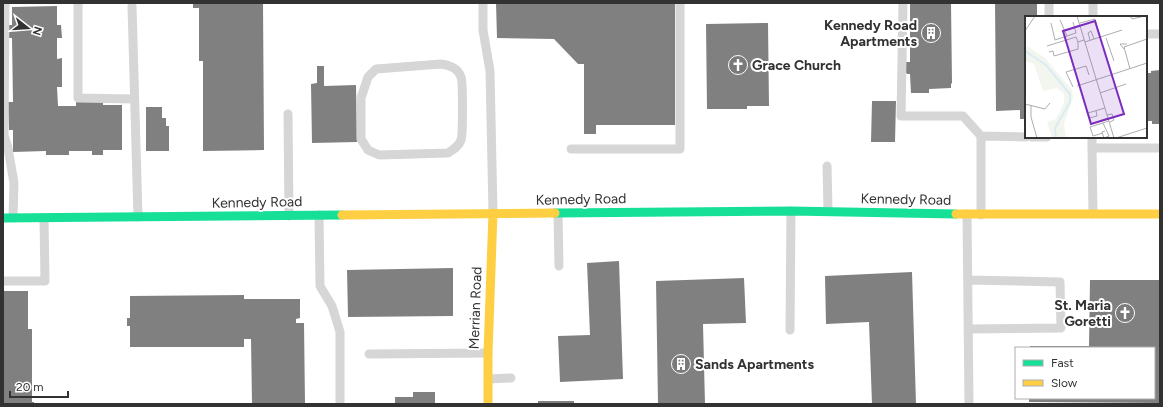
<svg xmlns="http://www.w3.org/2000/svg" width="1163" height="407" font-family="Figtree,sans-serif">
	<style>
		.building { fill: #808080 }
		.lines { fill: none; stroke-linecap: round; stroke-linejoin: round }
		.lane { stroke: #d6d6d6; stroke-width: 9 }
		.fast { stroke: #16e098; stroke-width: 9 }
		.slow { stroke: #ffcf43; stroke-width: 9 }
		.labels { text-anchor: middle; stroke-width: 4; stroke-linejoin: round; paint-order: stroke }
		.poi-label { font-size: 14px; font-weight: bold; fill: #323232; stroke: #fff; text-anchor: end }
		.street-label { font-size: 14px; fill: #323232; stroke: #fff }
		.inset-river { fill: none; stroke: #dbebf4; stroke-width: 2 }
		.inset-road { fill: none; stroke: #adadad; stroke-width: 1 }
		.view { fill: #7b2cbf; fill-opacity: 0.15; stroke: #7b2cbf; stroke-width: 2 }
		.inset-edge { fill: none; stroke: #323232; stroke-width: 2 }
	</style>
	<rect width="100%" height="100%" fill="#fff"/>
	<path class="building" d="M193 3H263L264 150 203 151V61H199V8H193Z
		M496 3H675V125H596V134H584V64H578L554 39 497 38Z
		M910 3H951L952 83 951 84V88L929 89V93H911L910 74H907L905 71 906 62H910Z
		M995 3H1037V17H1026V119H1020V110L996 111Z
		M57 6V25H61L62 38H57V59L62 58V87H57L58 106H76V101H103V105H122V150H103V155H92V151H69V155H46V151L13 152V130H9L8 102H13L12 38H8V25H12V7Z
		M768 23 769 106H747V109H707L706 24Z
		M317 66H324V86L356 85 357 142 312 143 311 84 317 83Z
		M1160 70V124H1152V121H1146V73H1151V71Z
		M872 101H896L895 142H871Z
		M146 107H162V118H166V126H169V151H146Z
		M619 261 623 379 560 382 558 336 590 335 587 263Z
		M453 268V316L348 317 347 270Z
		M912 272 916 404H872L869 322 826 324 825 276Z
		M744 278 746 323 703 324 705 404H658L656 281Z
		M1090 280H1160V403L1029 402V398H1154V348H1030V346H1089Z
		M3 291H28V329H32V402H34V404H3Z
		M244 295V299H300V318L296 319V323H304L305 404H252L251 339H244V347H130V326H127V318H130V296Z
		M413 392H435V404H395V397H413Z
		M538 401H574V404H538Z"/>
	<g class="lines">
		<path class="lane" d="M5 3 4 135 8 148 14 183 13 218
			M78 3V98L134 99
			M483 3V30L490 71 493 213
			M903 3 901 116H963L981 136
			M132 6 138 217
			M1049 17V3
			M1093 17V3
			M1146 34H1160
			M441 64C449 65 458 68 461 77 463 82 463 134 461 140 459 146 454 149 448 153L379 155 368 150 361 139V98L368 77 376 69Z
			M288 114 289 216
			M1032 137H1047
			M1092 137V148H1160
			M1092 148 1093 214
			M571 149H680V3
			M827 166 828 211
			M558 214 559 266
			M967 214 969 404
			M319 215 320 286 332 306 340 332V404
			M981 215V136L1026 137
			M968 280 1060 282 1061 328 968 329
			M3 281H45L44 218
			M790 330 791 211
			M369 354 488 353
			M488 379 511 378"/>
		<path class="fast" d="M555 213 791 211 956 214
			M3 218 342 215"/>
		<path class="slow" d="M956 214H1160
			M342 215 555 213
			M488 404V353L493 213"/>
	</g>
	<defs>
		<symbol id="building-disc" viewBox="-11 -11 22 22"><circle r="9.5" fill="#7a7a7a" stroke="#fff"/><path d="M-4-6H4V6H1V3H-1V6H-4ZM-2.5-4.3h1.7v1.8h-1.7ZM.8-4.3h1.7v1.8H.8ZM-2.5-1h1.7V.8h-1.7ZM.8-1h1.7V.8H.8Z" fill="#fff"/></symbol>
		<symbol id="church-disc" viewBox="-11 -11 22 22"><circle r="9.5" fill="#7a7a7a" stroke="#fff"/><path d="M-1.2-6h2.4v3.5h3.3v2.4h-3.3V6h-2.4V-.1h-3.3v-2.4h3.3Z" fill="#fff"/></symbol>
	</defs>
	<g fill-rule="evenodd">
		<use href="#building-disc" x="920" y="22" width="22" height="22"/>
		<use href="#church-disc" x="727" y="54" width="22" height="22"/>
		<use href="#church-disc" x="1114" y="302" width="22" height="22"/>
		<use href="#building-disc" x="670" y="353" width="22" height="22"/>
	</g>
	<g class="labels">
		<g class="poi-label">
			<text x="917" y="30">Kennedy Road<tspan x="917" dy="16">Apartments</tspan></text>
			<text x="752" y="70" text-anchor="start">Grace Church</text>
			<text x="1111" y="310">St. Maria<tspan x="1111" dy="16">Goretti</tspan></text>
			<text x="695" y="369" text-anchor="start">Sands Apartments</text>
		</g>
		<g class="street-label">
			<text transform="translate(581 199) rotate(-1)" y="5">Kennedy Road</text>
			<text transform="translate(906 199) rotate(1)" y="5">Kennedy Road</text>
			<text transform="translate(257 202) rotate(-1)" y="5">Kennedy Road</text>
			<text transform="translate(475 308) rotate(-88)" y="5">Merrian Road</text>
		</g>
	</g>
	<g transform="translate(1025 16)">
		<rect width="122" height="122" fill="#fff"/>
		<path d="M2 30 20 42 47 74 48 81 39 108 41 122H27L22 106 31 103 39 87V78L32 72 18 75 9 48 0 45Z" fill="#f3f6ee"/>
		<path class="inset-river" d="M0 35 21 49 45 78V86L30 112 31 122"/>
		<path class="inset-road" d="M52 0 89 122M105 0 107 3 120 0M35 4 42 20M26 7 30 24 51 17 48 6M55 7 70 3 75 21M0 15 10 0M81 22 89 45M65 24 63 17 66 15 69 23M60 26 97 14M22 30 51 21 53 26 59 24M99 33 95 28H102M24 36 28 35 29 40 53 33V26M105 53 99 31 122 23M52 70 122 47M48 71 41 56 61 50 64 59M75 77 101 68M0 88 20 93 25 87M6 89V101L12 122M71 95 72 100 64 102 66 108 83 102M63 97 80 92M82 99 87 98 89 104 85 106M78 107 84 120 79 122 77 116 80 115M78 117 68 120 65 111 84 105M91 122 122 112"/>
		<path class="view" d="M70 5 99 98 66 108 38 15Z"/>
		<rect width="122" height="122" class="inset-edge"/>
	</g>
	<rect width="1163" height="407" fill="none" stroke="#323232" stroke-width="8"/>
	<rect x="1015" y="347" width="140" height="52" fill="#ffffff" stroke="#adadad"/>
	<rect x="1023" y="360" width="20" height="6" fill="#16e098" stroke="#adadad"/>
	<text x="1051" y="367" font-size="12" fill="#323232">Fast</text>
	<rect x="1023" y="380" width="20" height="6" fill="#ffcf43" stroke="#adadad"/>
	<text x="1051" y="387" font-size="12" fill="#323232">Slow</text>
	<g transform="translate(28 28) rotate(107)" stroke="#ffffff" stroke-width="3" paint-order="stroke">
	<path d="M0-3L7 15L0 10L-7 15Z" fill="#323232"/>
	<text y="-6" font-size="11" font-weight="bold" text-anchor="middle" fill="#323232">N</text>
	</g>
	<path d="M10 391v6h58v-6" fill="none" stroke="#323232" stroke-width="2"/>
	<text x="16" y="391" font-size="12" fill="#323232" stroke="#ffffff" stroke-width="3" paint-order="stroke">20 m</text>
</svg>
